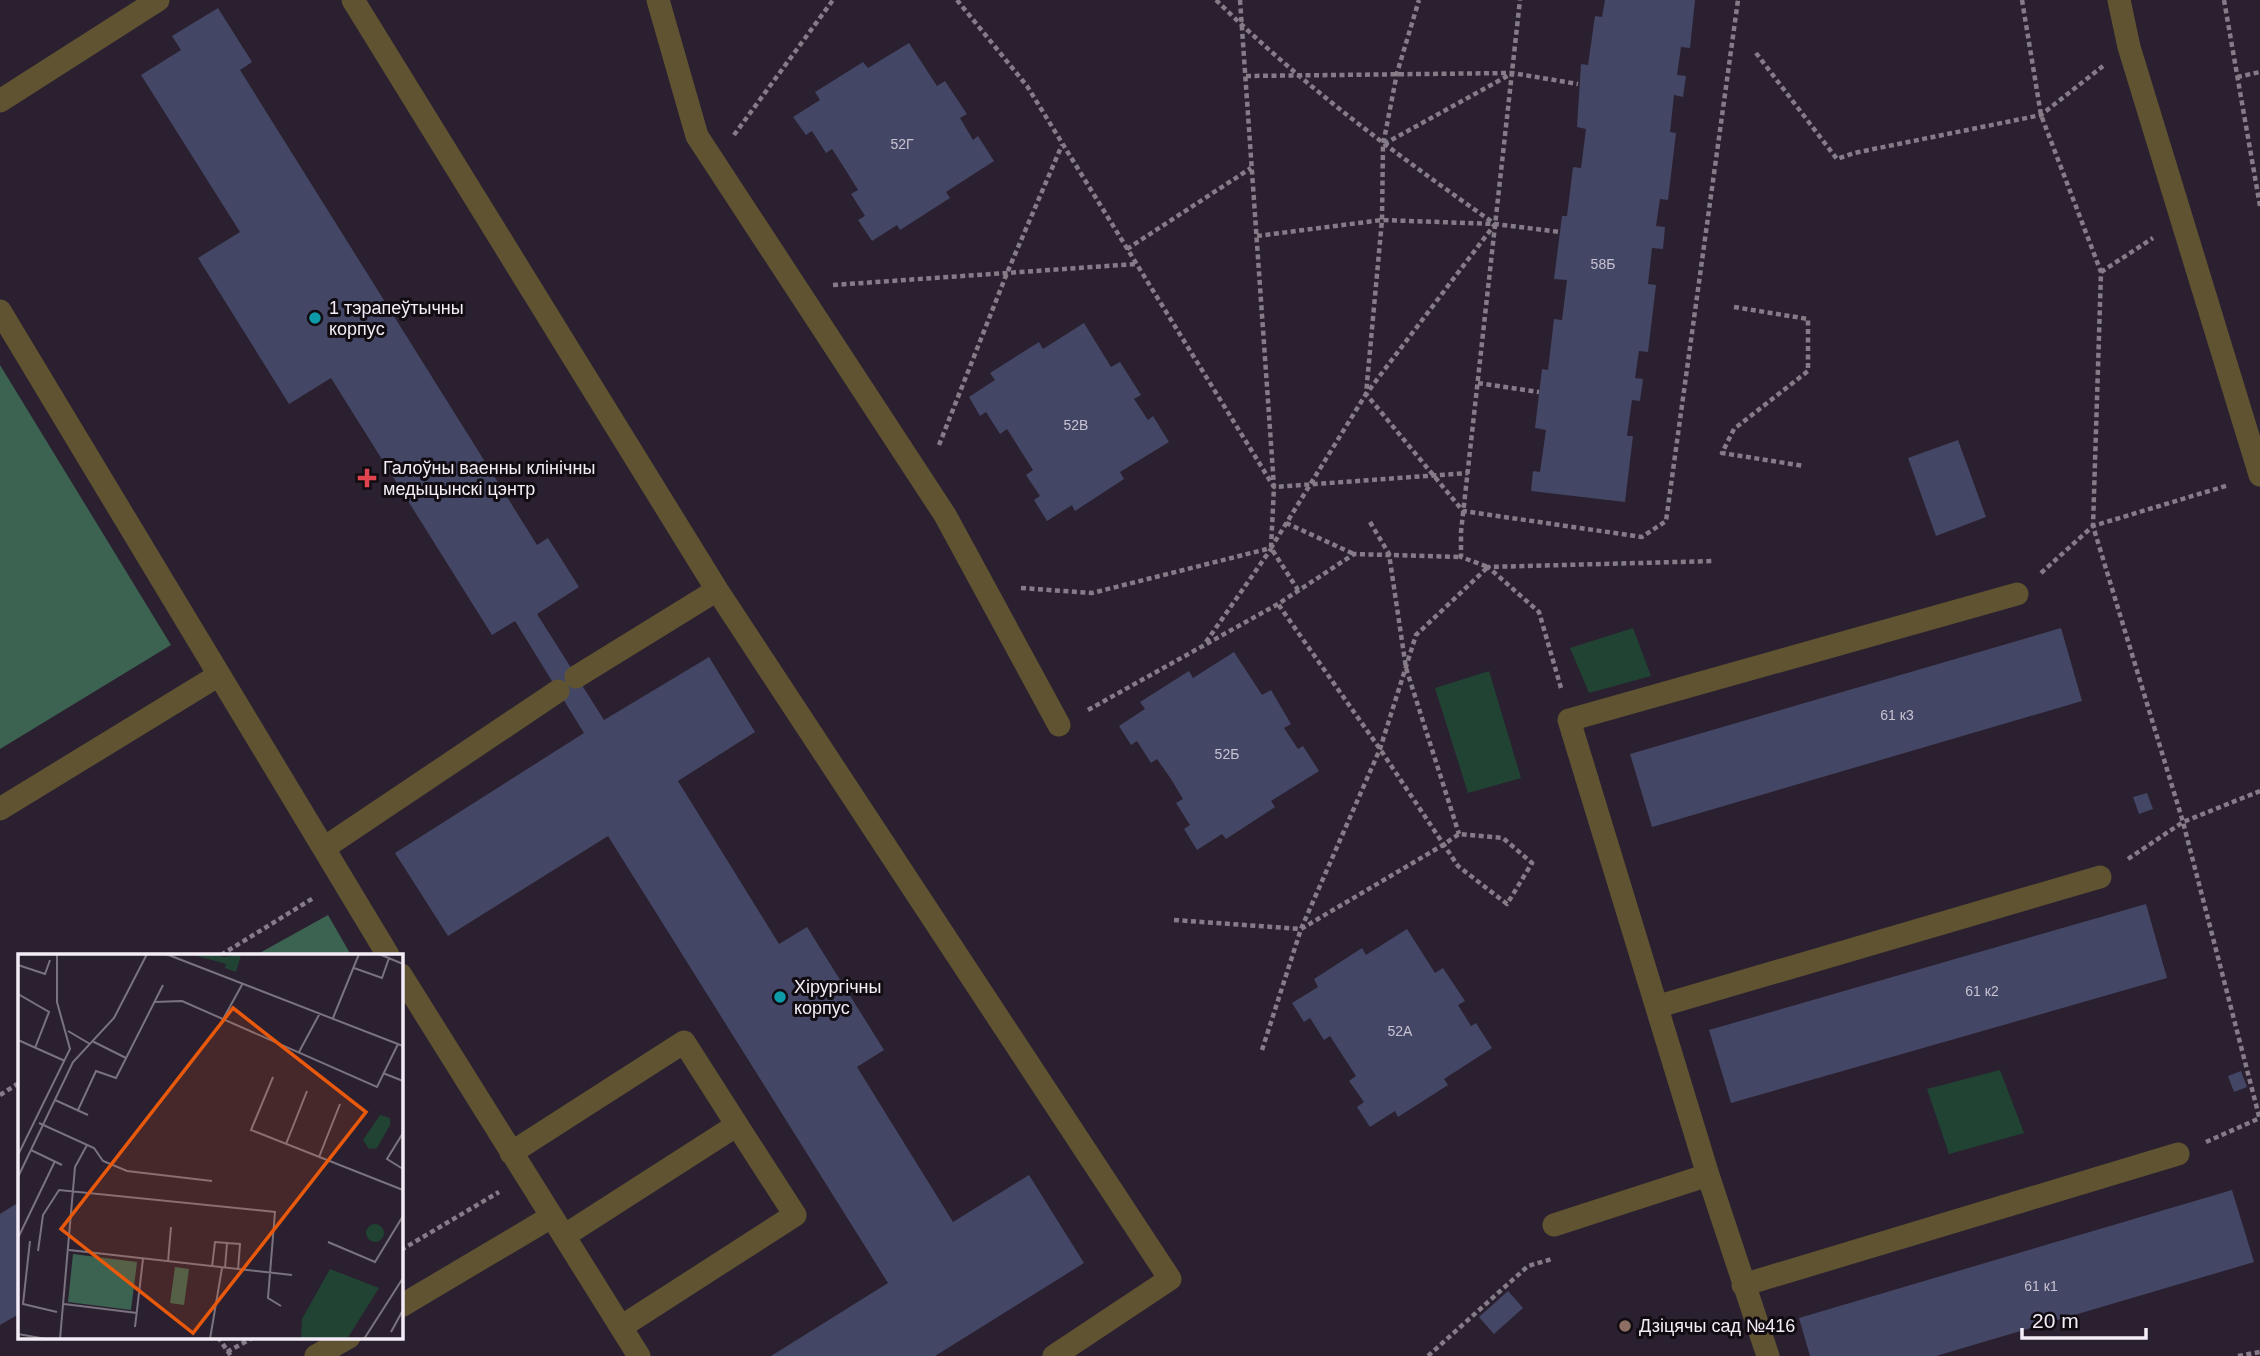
<svg xmlns="http://www.w3.org/2000/svg" width="2260" height="1356" font-family="Helvetica,sans-serif">
	<style>
		.green { fill: #214334 }
		.forest { fill: #3c6251 }
		.building { fill: #444665 }
		.lines { fill: none; stroke-linecap: round; stroke-linejoin: round }
		.path { stroke: #857c88; stroke-width: 4.5; stroke-dasharray: 5 3.5; stroke-linecap: butt }
		.lane { stroke: #5f5332; stroke-width: 23 }
		.culture-dot { fill: #0f9aa8; stroke: #110c12; stroke-width: 2.5 }
		.health-dot { fill: #e0444e; stroke: #110c12; stroke-width: 2.5 }
		.education-dot { fill: #8d6e63; stroke: #110c12; stroke-width: 2.5 }
		.labels { text-anchor: middle; stroke-width: 6; stroke-linejoin: round; paint-order: stroke }
		.number-label { font-size: 14px; fill: #c8c3d2 }
		.poi-label { font-size: 18px; fill: #f4edf7; stroke: #110c12; text-anchor: start }
		.inset-road { fill: none; stroke: #7b727f; stroke-width: 2 }
		.view { fill: #e8590c; fill-opacity: 0.15; stroke: #e8590c; stroke-width: 3.5 }
		.inset-edge { fill: none; stroke: #f4edf7; stroke-width: 3.5 }
	</style>
	<rect width="100%" height="100%" fill="#2b202f"/>
	<path class="green" d="M1633 628 1651 676 1589 693 1570 648Z
		M1489 671 1521 778 1468 793 1435 688Z
		M2000 1070 2024 1133 1949 1154 1927 1089Z"/>
	<path class="forest" d="M0 365 171 645 0 749Z
		M328 915 351 955H256Z"/>
	<path class="building" d="M1605 0H1695L1690 48 1681 47 1677 75 1686 76 1683 97 1674 95 1670 132 1676 133 1668 200 1660 199 1656 226 1665 227 1663 249 1652 248 1648 284 1656 285 1648 352 1639 351 1635 378 1643 379 1640 401 1632 400 1627 436H1633L1625 502 1531 491 1533 471 1540 472 1546 430 1535 428 1542 369 1548 370 1554 319 1562 320 1567 280 1554 279 1562 216H1567L1573 167 1581 168 1586 129 1577 127 1581 64 1588 65 1595 16 1602 17Z
		M218 8 252 62 240 70 537 545 548 538 579 587 537 614 604 720 709 657 755 732 678 781 779 944 807 927 884 1050 857 1067 953 1222 1029 1175 1084 1263 935 1356H771L888 1283 608 836 448 936 395 853 584 733 515 621 492 635 331 378 289 404 198 258 240 232 141 75 181 50 172 36Z
		M909 43 937 86 945 81 967 114 960 118 973 140 978 136 994 161 946 192 950 198 900 230 897 225 872 241 858 220 865 216 851 194 858 190 845 169 832 149 826 153 812 131 806 135 793 117 820 100 815 92 863 62 868 68Z
		M1084 323 1111 367 1120 362 1141 395 1134 399 1148 420 1153 416 1169 442 1120 472 1124 479 1075 511 1072 505 1047 521 1034 500 1040 496 1026 475 1033 470 1007 429 1000 434 986 412 980 416 969 397 995 380 990 373 1039 342 1043 349Z
		M1958 440 1986 517 1936 536 1908 458Z
		M2061 628 2082 701 1652 827 1630 754Z
		M1234 652 1262 695 1271 690 1291 724 1284 728 1298 749 1303 746 1319 771 1271 801 1275 807 1226 839 1222 834 1197 850 1184 829 1190 825 1176 803 1183 799 1171 779 1157 759 1151 763 1137 741 1131 745 1119 726 1145 709 1140 702 1189 671 1193 678Z
		M2147 793 2153 809 2139 814 2133 797Z
		M2146 904 2167 978 1731 1103 1709 1030Z
		M1407 929 1435 973 1443 968 1465 1001 1458 1005 1471 1026 1476 1023 1492 1048 1444 1079 1448 1085 1398 1117 1395 1111 1370 1127 1357 1107 1364 1102 1349 1081 1356 1076 1330 1036 1324 1040 1310 1018 1304 1022 1292 1003 1318 987 1314 979 1362 948 1366 955Z
		M2241 1071 2247 1087 2234 1092 2228 1076Z
		M2232 1190 2254 1262 1936 1356H1810L1799 1318Z
		M19 1202V1314L0 1325V1214Z
		M1508 1291 1523 1308 1494 1334 1479 1317Z"/>
	<g class="lines">
		<path class="path" d="M957 0 1027 86 1274 487 1271 548 1298 590
			M1216 0C1302 85 1397 155 1495 224L1366 394 1463 511 1642 537 1666 521 1738 0
			M1240 0 1274 487 1468 473
			M2022 0 2041 115 2101 272 2093 526 2183 822 2260 1120
			M2224 0 2260 206
			M1756 53 1837 159 1854 153 2041 115 2103 66
			M1246 76 1512 73 1578 84
			M2237 77 2260 72
			M734 135 833 0
			M1384 144 1511 74
			M1257 236 1382 220 1495 224 1560 232
			M1127 249 1251 168
			M2101 272 2153 238
			M833 285 1136 264
			M1734 307 1808 319V371L1734 429 1722 453 1804 466
			M1478 383 1539 392
			M939 445 1007 273 1062 145
			M1370 522 1389 554 1406 668 1459 834
			M1286 523 1354 554
			M2041 573 2093 526 2229 485
			M1021 588 1092 593 1271 548 1366 394 1382 220 1383 145 1397 73 1419 0
			M1206 642 1271 549
			M1561 688 1539 612 1488 567 1714 561
			M1088 710 1278 604 1354 554 1461 557
			M2128 859 2183 822 2260 791
			M1174 920 1301 929 1443 845 1459 834 1503 838 1532 863 1507 904 1458 866 1380 749 1278 604
			M221 955 315 897
			M1262 1050 1301 929 1380 749 1416 635 1488 567 1461 557V532L1520 0
			M0 1095 19 1083
			M2206 1142 2260 1118
			M401 1250 499 1192
			M218 1337 231 1356
			M227 1352 254 1337
			M1428 1356 1528 1266 1552 1259
			M2238 1356 2260 1352"/>
		<path class="lane" d="M353 0 717 590 1170 1279 1054 1356
			M658 0 697 136 945 515 1059 725
			M2119 0 2129 47 2260 475
			M0 101 158 0
			M0 311 388 955
			M576 677 717 590
			M0 809 219 675
			M324 848 558 691
			M401 975 639 1356
			M1659 1006 2100 877
			M511 1153 684 1042 737 1125 564 1236
			M1554 1225 1708 1175
			M1743 1285 2178 1154
			M401 1306 551 1217
			M621 1327 795 1215 737 1125
			M316 1356 349 1337
			M1768 1356 1708 1175 1569 720 2017 594"/>
	</g>
	<g class="culture-dot">
		<circle cx="315" cy="318" r="7"/>
		<circle cx="780" cy="997" r="7"/>
	</g>
	<path class="health-dot" d="M363.5 467.5h7v7h7v7h-7v7h-7v-7h-7v-7h7z"/>
	<circle class="education-dot" cx="1625" cy="1326" r="7"/>
	<g class="labels">
		<g class="number-label">
			<text x="902" y="149">52Г</text>
			<text x="1603" y="269">58Б</text>
			<text x="1076" y="430">52В</text>
			<text x="1897" y="720">61 к3</text>
			<text x="1227" y="759">52Б</text>
			<text x="1982" y="996">61 к2</text>
			<text x="1400" y="1036">52А</text>
			<text x="2041" y="1291">61 к1</text>
		</g>
		<g class="poi-label">
			<text x="329" y="314">1 тэрапеўтычны<tspan x="329" dy="21">корпус</tspan></text>
			<text x="383" y="474">Галоўны ваенны клінічны<tspan x="383" dy="21">медыцынскі цэнтр</tspan></text>
			<text x="794" y="993">Хірургічны<tspan x="794" dy="21">корпус</tspan></text>
			<text x="1639" y="1332">Дзіцячы сад №416</text>
		</g>
	</g>
	<g transform="translate(18 954)">
		<rect width="385" height="385" fill="#2b202f"/>
		<path d="M172 0H198L205 3 223 1 218 18 207 14 208 10ZM362 161 372 164V171L359 194 351 195 345 186ZM348 279a9 9 0 1 1 18 0a9 9 0 1 1-18 0ZM312 315 361 334 329 385H283L284 365Z" fill="#214334"/>
		<path d="M55 300 119 308 113 356 50 348ZM157 313 171 315 166 351 152 349Z" fill="#3c6251"/>
		<path class="inset-road" d="M148 0 385 92M361 0 385 10M0 11 27 20 32 6M336 14 364 24 371 4M0 40 31 58 17 94M136 48 164 47 359 133 380 90M315 64 341 0M204 67 225 29M50 77 72 90M0 86 47 107M74 87 108 104M281 98 302 59M365 119 385 127M255 123 233 176 385 236M37 146 70 161M60 156 78 117 98 124 145 31M21 169 76 194 85 207 109 217 194 227M385 179 369 205 385 215M268 190 289 137M13 196 44 211M0 201 52 95 39 48V0M301 203 322 150M0 223 55 108 96 64 129 0M0 284 37 207M12 287 5 350 39 358M310 288 357 308 385 262M209 289 222 290 220 316M51 296 274 321M20 297 25 261 41 236 257 258 250 344 263 352M150 308 153 273M194 313 197 288 209 289 207 314M46 350 119 359M117 373 125 305M373 378 385 356M0 380 28 385M42 385 57 213 69 191M192 385 204 314M346 385 385 324"/>
		<path class="view" d="M215 54 348 158 175 379 43 275Z"/>
		<rect width="385" height="385" class="inset-edge"/>
	</g>
	<path d="M2022 1328v10h124v-10" fill="none" stroke="#f4edf7" stroke-width="3.5"/>
	<text x="2032" y="1328" font-size="21" fill="#f4edf7" stroke="#110c12" stroke-width="5" paint-order="stroke">20 m</text>
</svg>
